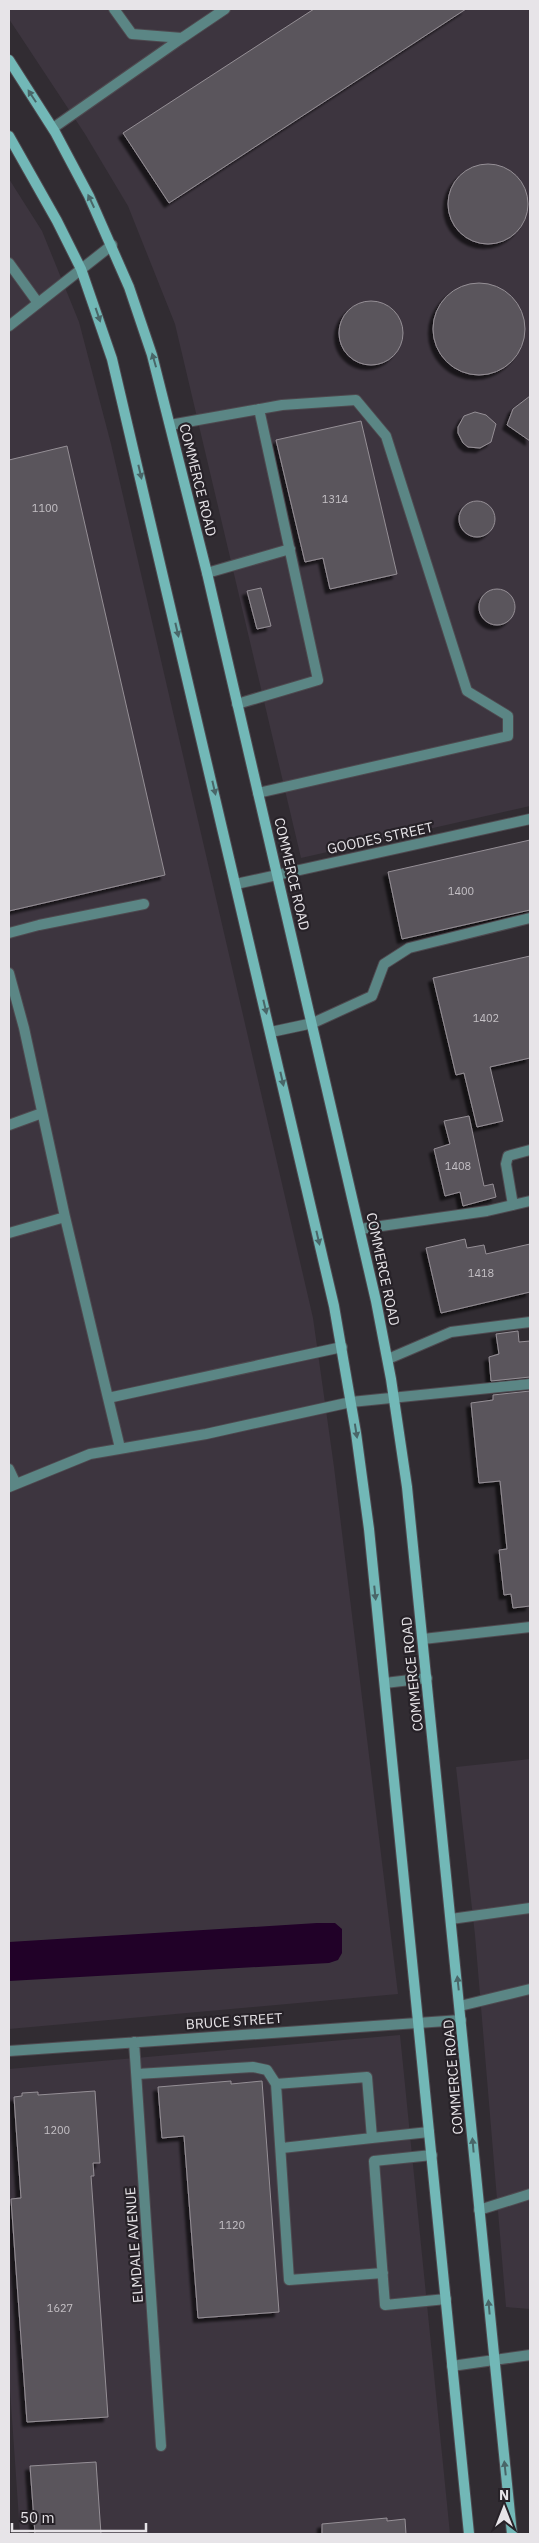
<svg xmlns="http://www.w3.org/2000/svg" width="539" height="2543" font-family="'IBM Plex Sans',sans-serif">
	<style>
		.built { fill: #3d353f }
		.water { fill: #210128 }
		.building { fill: #5a555b; stroke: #958f96; filter: url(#shadow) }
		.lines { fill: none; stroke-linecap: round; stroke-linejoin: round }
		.service-casing { stroke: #4e494f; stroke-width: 12 }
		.minor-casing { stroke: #4e494f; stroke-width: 12 }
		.secondary-casing { stroke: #4e494f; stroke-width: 12 }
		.service { stroke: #5b8685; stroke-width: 10 }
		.minor { stroke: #5b8685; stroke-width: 10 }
		.secondary { stroke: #72b8b7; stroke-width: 10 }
		.oneway { fill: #496668 }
		.labels { text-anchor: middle; stroke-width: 4.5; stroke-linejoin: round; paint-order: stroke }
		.number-label { font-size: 11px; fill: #c4c0c5 }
		.street-label { font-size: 14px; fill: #e7e4e8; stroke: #272228 }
	</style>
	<defs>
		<filter id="shadow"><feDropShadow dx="-4.5" dy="4.5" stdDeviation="1" flood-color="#0009"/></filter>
	</defs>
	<rect width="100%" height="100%" fill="#312c32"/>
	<path class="built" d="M9 9H530V806L301 858 175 324 128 206 85 134 9 19Z
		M9 179 42 231 79 322 111 444 313 1318 334 1467 398 1994 9 2029Z
		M530 1759V2309L506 2307 475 1935 456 1767Z
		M400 2035 450 2534H20L9 2375V2069Z"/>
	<path class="water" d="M317 1923H335L342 1929V1953L338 1960 329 1963 9 1981V1942Z"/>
	<path class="building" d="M314 9H466L169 203 123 133Z
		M448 204a40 40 0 1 1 80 0a40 40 0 1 1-80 0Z
		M433 329a46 46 0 1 1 92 0a46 46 0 1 1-92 0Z
		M339 333a32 32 0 1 1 64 0a32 32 0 1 1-64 0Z
		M530 396V441L507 425 513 409Z
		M475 412 486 415 496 424 491 442 480 448 468 447 463 443 458 433V427L464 416Z
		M361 421 397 574 330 589 323 558 305 562 276 440Z
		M67 446 165 875 9 911V460Z
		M459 519a18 18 0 1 1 36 0a18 18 0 1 1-36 0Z
		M261 588 271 626 257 629 247 591Z
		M479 607a18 18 0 1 1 36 0a18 18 0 1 1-36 0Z
		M530 840V910L402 939 388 872Z
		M530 956V1058L490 1067 503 1121 477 1127 464 1073 456 1075 433 978Z
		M469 1116 484 1186 493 1184 496 1197 463 1206 460 1192 445 1196 434 1149 450 1144 444 1121Z
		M465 1239 467 1248 484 1245 486 1254 530 1244V1292L441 1313 426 1248Z
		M518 1331 519 1342 530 1341V1377L491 1381 489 1357 499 1354 496 1334Z
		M530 1391V1606L513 1608 511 1594 504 1595 499 1550 507 1549 500 1481 479 1483 471 1403 493 1400V1395Z
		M231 2081V2084L262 2081 279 2312 198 2318 184 2136 162 2138 158 2087Z
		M95 2091 100 2163H93L94 2176H91L108 2417 27 2422 11 2199 21 2198 14 2097 22 2096V2093L38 2092V2095Z
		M96 2462 101 2534H35L30 2466Z
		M387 2518V2521L405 2519 406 2534H322V2524Z"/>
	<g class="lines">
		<defs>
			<path id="service" d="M114 9 132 34 182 38 225 9
				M53 128 182 38
				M9 263 38 303
				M170 425 282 405 356 400 386 436 467 691 508 716V736L258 793
				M207 573 290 549
				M237 704 318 680 259 409
				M9 933 39 925 144 904
				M9 973 24 1028 65 1217
				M271 1032 313 1023 372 996 384 964 409 948 530 918
				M9 1125 42 1113
				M513 1205 506 1164 508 1156 530 1150
				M360 1229 487 1211 530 1201
				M9 1233 65 1217 108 1398 342 1347
				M388 1359 451 1332 530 1322
				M108 1398 120 1448
				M9 1469 16 1484
				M9 1487 90 1454 206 1434 351 1402 530 1384
				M423 1639 530 1627
				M385 1683 427 1678
				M451 1919 530 1908
				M460 2006 530 1989
				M137 2074 253 2067 267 2070 276 2084 289 2280 383 2273
				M276 2084 367 2077 372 2138 429 2132
				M282 2148 372 2138
				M432 2155 374 2161 385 2305 446 2299
				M479 2210 530 2194
				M452 2366 530 2355"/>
			<path id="minor" d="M9 326 112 245
				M236 884 530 819
				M134 2042 161 2446
				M9 2051 461 2020"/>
			<path id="secondary" d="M9 60 55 132 89 196 129 287 152 355 207 573 376 1301 391 1379 407 1487 512 2534
				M9 136 57 221 81 269 112 359 334 1306 356 1433 369 1529 469 2534"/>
		</defs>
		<use href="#service" class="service-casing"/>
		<use href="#minor" class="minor-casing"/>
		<use href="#secondary" class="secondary-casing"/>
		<use href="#service" class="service"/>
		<use href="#minor" class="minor"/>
		<use href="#secondary" class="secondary"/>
	</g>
	<defs><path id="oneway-solid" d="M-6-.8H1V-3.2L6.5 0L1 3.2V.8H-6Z" transform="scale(1.25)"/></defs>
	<g class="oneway">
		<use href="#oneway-solid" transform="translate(32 96) rotate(-123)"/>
		<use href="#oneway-solid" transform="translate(91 201) rotate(-115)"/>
		<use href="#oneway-solid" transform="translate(98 315) rotate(71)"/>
		<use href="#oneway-solid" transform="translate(154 360) rotate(-106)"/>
		<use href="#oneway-solid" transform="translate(140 472) rotate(77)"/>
		<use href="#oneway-solid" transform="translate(177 630) rotate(77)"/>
		<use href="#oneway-solid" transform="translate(214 788) rotate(77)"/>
		<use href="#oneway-solid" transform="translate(265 1007) rotate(77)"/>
		<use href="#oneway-solid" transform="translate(282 1079) rotate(77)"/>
		<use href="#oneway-solid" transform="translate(318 1238) rotate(77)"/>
		<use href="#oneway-solid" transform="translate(356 1431) rotate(81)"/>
		<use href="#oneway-solid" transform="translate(375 1593) rotate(84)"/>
		<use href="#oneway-solid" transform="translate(458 1983) rotate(-96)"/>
		<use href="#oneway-solid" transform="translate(473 2145) rotate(-95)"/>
		<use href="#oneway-solid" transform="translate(489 2307) rotate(-95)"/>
		<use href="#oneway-solid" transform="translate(505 2468) rotate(-96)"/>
	</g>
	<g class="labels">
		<g class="number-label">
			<text x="335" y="503">1314</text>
			<text x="45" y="512">1100</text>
			<text x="461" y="895">1400</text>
			<text x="486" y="1022">1402</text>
			<text x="458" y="1170">1408</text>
			<text x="481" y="1277">1418</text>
			<text x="57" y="2134">1200</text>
			<text x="232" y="2229">1120</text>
			<text x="60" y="2312">1627</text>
		</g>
		<g class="street-label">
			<text transform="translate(198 480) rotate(76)" y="5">COMMERCE ROAD</text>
			<text transform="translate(380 838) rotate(-12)" y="5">GOODES STREET</text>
			<text transform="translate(292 874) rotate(77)" y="5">COMMERCE ROAD</text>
			<text transform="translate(383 1269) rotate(78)" y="5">COMMERCE ROAD</text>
			<text transform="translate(412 1674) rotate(-96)" y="5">COMMERCE ROAD</text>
			<text transform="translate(234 2021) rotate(-4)" y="5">BRUCE STREET</text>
			<text transform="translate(453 2077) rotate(-95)" y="5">COMMERCE ROAD</text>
			<text transform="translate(134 2245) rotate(-94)" y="5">ELMDALE AVENUE</text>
		</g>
	</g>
	<rect width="539" height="2543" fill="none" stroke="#e7e4e8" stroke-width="20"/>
	<g transform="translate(504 2508)" stroke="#272228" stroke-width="4" paint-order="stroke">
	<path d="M0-4L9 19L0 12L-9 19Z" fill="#e7e4e8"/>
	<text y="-8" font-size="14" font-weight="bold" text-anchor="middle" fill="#e7e4e8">N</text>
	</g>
	<path d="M12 2523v8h134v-8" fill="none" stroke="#e7e4e8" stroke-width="2.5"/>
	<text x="20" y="2523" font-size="15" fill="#e7e4e8" stroke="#272228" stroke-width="4" paint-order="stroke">50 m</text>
</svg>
